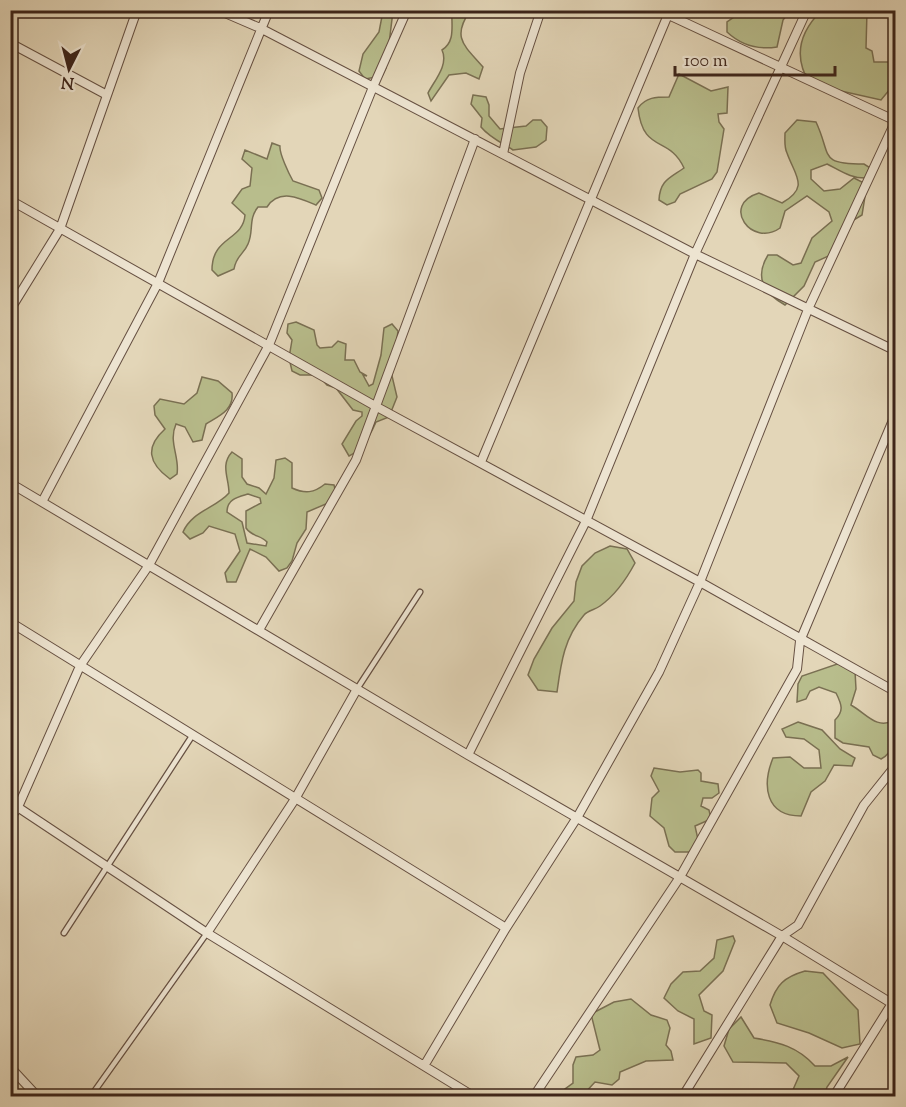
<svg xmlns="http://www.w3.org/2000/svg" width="906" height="1107" font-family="'Sorts Mill Goudy',serif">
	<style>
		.green { fill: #b8bd8c; stroke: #7a7053; stroke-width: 1.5; fill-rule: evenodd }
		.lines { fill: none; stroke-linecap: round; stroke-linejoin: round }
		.lane-casing { stroke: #665042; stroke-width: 7 }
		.street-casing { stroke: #665042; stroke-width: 10 }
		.lane { stroke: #ede4d1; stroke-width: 4.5 }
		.street { stroke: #ede4d1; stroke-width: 8 }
	</style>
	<rect width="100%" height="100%" fill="#e3d6b8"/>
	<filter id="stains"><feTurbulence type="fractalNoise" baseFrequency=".00333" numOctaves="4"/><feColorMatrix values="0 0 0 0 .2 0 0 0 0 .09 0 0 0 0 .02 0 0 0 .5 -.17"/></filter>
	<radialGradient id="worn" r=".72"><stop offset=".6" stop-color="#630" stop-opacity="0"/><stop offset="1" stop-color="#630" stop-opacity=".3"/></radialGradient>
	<path class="green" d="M383 11H393L386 68 382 76 365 79 359 71 363 54 379 32Z
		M452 11H470C451 38 465 46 483 67L479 79 466 73 449 75 431 101 428 93C434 81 449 65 442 50 456 41 451 25 452 11Z
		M743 11H790L783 20 777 47C758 50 741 45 727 32V22Z
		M821 11H867L866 48 872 51 874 62H895V83L881 100 810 84C793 57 799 33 821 11Z
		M679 74 711 91 728 87 727 113 718 114 719 122 724 129 717 172 712 179 680 194 675 202 667 205 659 200C660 180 670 178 684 168 669 135 643 154 638 108 646 97 656 97 669 97Z
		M473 95 486 97 489 105V116L500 129 526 126 533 120H541L547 127 546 140 536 147 513 150C502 143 489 137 481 127L482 118 471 104Z
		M797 120 816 122C832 156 818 164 864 164L872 169 868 178C851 179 841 171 827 164L811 170V179L824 191 840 189 854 178 862 182 866 190 862 215 847 224 833 254 815 262 804 286 785 305C764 293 754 278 768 255H777L793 265 801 263 812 238 832 221 829 212 807 196 785 211 780 228C752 248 720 205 759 193L782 203C810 187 795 176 787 153 784 147 785 140 785 133Z
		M272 143 280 146C279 153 289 174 293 181L319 190 322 198 316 205C300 198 279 188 267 207H258C248 219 254 231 248 244 244 254 236 256 234 269L218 276 212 270C212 236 243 241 245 215L232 203 242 189 250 186 252 168 242 159 245 150 267 159Z
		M296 322 314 330 317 345 320 348 332 347 338 341 346 344 345 360H354L360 372 367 376 363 375 369 386 373 384 381 355 384 328 392 324 398 331 392 376 397 397 389 417 376 422C370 435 364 449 349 456L342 444 356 421 362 416V412L353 410 336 388 327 385 318 375H300L292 371 289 358 292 340 287 333 288 324Z
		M202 377 218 381 232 393C234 410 219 416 206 424L202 440 193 442 185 427 176 424C168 442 180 457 177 474L170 479C148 463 145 447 165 429L155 415 154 406 160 399 184 404 197 393Z
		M232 452 242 459V477L247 484 259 488 266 494 274 478 276 460 285 458 292 463V488C305 494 314 493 325 484L334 485 336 493 333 501 307 512 306 529 297 543 292 561 287 568 279 571 266 557 250 549 236 582H227L225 573 240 551 235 534 209 526 203 533 190 539 183 532C192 511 216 508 229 493 229 478 220 465 232 452ZM248 494 260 498 261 503 246 511V528C252 537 261 535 267 542L266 546 247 543 242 522 227 512C227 499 238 497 248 494Z
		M610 546 627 549 635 563C627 578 614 596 600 606 595 610 588 610 584 615 564 638 561 663 557 692L538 690 528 675 534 659 552 628 574 601 576 582 582 566 595 553Z
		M843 662 855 671 856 689 851 705C867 714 876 730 895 720 895 736 896 751 881 759L873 755 869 747 843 743 835 738V720C844 711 842 705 836 693L819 687 810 691 806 699 797 702 798 684 802 676Z
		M798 722 822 730 840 749 855 758 852 766 834 765 825 781 811 792 801 816C765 816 762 785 773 758L790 757 804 768H821L819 750 804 739 786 737 782 729Z
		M654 768 680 772 698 770 701 773V781L718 784 719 793 712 798H703L701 806 709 810 711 819 695 826 699 844 694 852H675L669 846 664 828 650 816 652 798 659 791 651 776Z
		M733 936 735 941 723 971 699 995 704 1011 712 1015 711 1038 694 1044V1019L678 1011 664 998 671 984 683 972 700 971 714 958 717 940Z
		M805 971 823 973 858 1010 860 1044 842 1048 809 1033 777 1023 770 1005C776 985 784 977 805 971Z
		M631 999 651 1015 667 1020 670 1028 666 1045 671 1051 673 1060 646 1061 620 1072 619 1079 612 1085 595 1082 582 1096H564L565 1089 573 1083V1065L576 1057 593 1055 600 1050 591 1014 614 1002Z
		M741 1017 754 1038C779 1042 798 1047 815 1066H831L848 1057 827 1087 824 1096H785L792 1092 799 1076 786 1063 733 1062 724 1046 729 1029Z"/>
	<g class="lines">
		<defs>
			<path id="lane" d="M357 689 420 592
				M64 933 192 736
				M91 1096 207 933"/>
			<path id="street" d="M218 10 260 28 695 254 896 351
				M658 10 896 121
				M10 43 107 95
				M503 154 520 73 541 10
				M10 200 377 407 700 582 896 692
				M10 310 60 229 137 10
				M481 462 670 10
				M10 483 468 755 782 936 896 1006
				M42 502 158 283 269 10
				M10 622 506 928
				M259 630 356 460 475 139
				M468 755 586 521 695 254 807 10
				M10 802 207 933 473 1096
				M10 819 18 807 80 666 149 565 269 345 373 87 407 10
				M207 933 295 799 357 689
				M424 1066 506 928 578 816 659 672 700 582 809 307 896 120
				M10 1067 37 1096
				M534 1096 680 877 797 669 800 641 896 413
				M683 1096 782 936 798 925 864 805 896 765
				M834 1096 896 997"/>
		</defs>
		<use href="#lane" class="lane-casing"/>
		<use href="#street" class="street-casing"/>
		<use href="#lane" class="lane"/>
		<use href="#street" class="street"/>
	</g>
	<rect width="906" height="1107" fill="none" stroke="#e3d6b8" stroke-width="36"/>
	<rect x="12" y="12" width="882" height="1083" fill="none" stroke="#3c241a" stroke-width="3"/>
	<rect x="18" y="18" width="870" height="1071" fill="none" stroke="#3c241a" stroke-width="1.5"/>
	<g transform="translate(69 69) rotate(186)" stroke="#ede4d1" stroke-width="4.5" paint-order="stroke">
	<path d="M0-4.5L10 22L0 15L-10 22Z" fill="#3c241a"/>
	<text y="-9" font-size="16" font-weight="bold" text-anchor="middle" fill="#3c241a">N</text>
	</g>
	<path d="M675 66v9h160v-9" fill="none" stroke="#3c241a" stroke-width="3"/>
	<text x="684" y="66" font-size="18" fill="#3c241a" stroke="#ede4d1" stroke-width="4.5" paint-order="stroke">100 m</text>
	<rect width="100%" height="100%" filter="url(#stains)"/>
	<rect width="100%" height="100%" fill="url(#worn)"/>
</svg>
